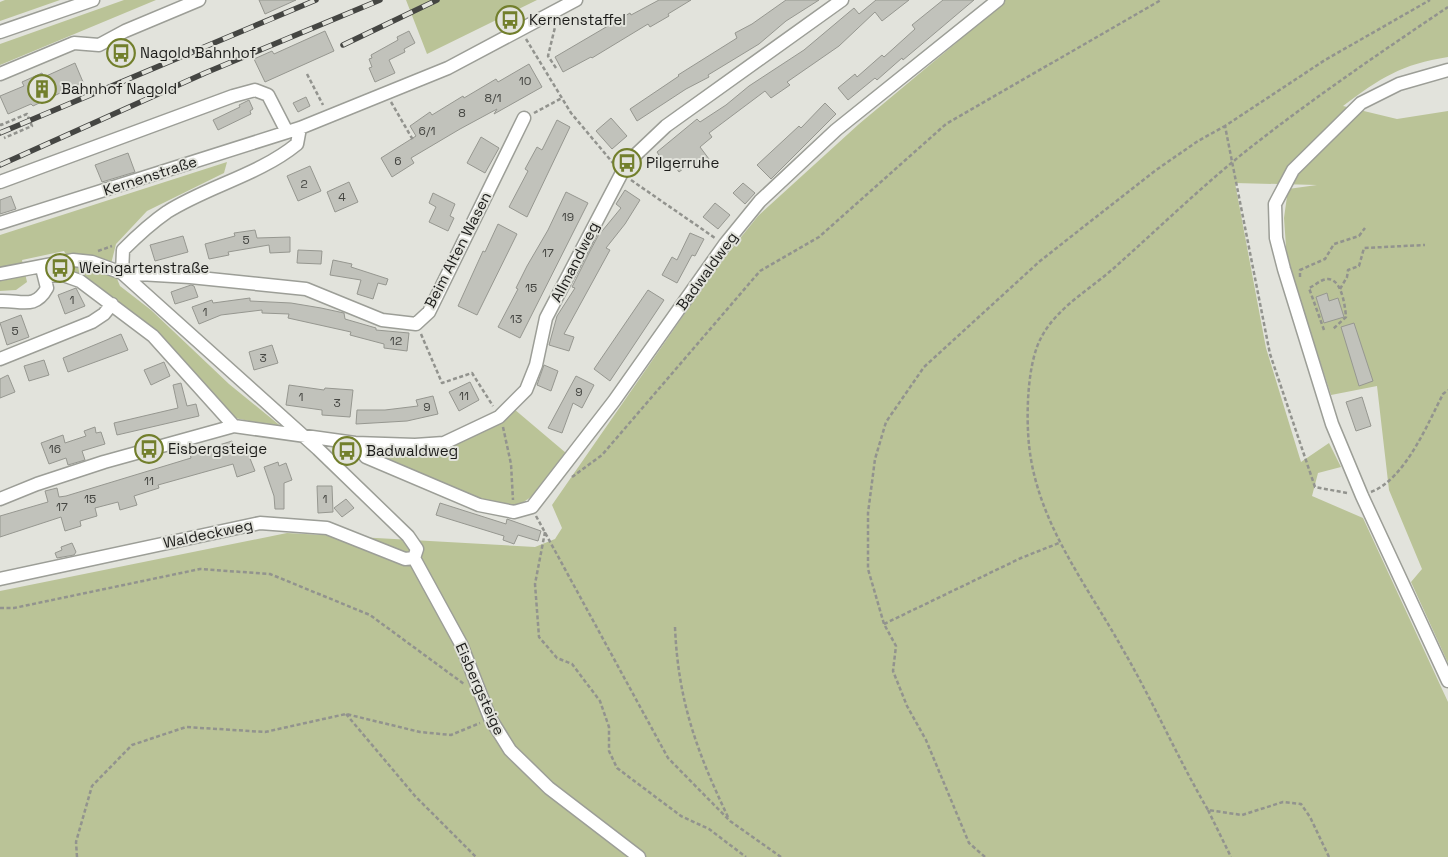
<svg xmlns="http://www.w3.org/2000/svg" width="1448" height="857" font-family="'Space Grotesk',sans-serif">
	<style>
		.green { fill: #bac397 }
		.building { fill: #c1c2bb; stroke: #969790 }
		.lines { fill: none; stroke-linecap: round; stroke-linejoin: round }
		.minor-casing { stroke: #9c9e97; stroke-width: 15 }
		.path { stroke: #92938e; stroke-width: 2.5; stroke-dasharray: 4 2.5; stroke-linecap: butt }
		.minor { stroke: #fff; stroke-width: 12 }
		.rail-casing { stroke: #454643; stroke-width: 5.5 }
		.rail { stroke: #e2e3dc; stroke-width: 4; stroke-dasharray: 11; stroke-linecap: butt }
		.labels { text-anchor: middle; stroke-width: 4; stroke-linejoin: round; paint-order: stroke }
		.number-label { font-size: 12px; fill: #454642 }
		.poi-label { font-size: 15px; fill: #1c1c1a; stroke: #e2e3dc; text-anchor: start }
		.street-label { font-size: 15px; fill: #1c1c1a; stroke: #e2e3dc }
	</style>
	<rect width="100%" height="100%" fill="#e2e3dc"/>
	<path class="green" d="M5 0H60L0 21V2Z
		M124 0H156L0 65V44Z
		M406 0H537L427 54Z
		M987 0H1448V57C1402 64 1380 78 1343 106L1397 119 1448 111V663L1411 582 1422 569 1389 490 1377 386 1331 395 1287 261 1284 218 1288 189 1317 185 1235 183 1266 348 1301 462 1329 443 1341 467 1318 473 1312 496 1363 518 1448 702V857H0V591L287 533 535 547 555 539 562 528 552 505 717 267 758 216 859 124 956 43 993 9Z
		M227 162 224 173 147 211 116 244 111 264 120 286 151 310 229 384 283 428 235 418 76 273 64 251 22 260 27 282 16 290 0 291V235Z
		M514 409 566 453 534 495 519 505 499 507 391 462 372 449 431 451 470 437Z"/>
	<path class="building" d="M259 0H296L265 14Z
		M659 0H691L668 14 669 16 650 27 648 24 592 58 591 57 563 72 555 57 630 13 631 15Z
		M786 0H819L786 21 759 44 708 75 709 77 686 89 637 121 630 109 679 76 678 75 737 38 735 33 752 24Z
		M876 0H909L882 21 875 12 839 46 787 82 790 85 771 98 765 91 709 133 712 137 700 147 709 159 699 168 693 161 679 172 672 162 666 166 657 152 697 119 700 122 726 105 749 86 804 50 854 8 859 14Z
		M943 0H974L903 60 902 58 877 80 875 78 848 100 838 88 855 74 857 77 882 55 884 57 915 29 912 25Z
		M325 31 334 51 265 82 254 59 272 51 274 54Z
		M409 31 415 43 404 49 405 52 389 60 395 73 375 82 369 68 372 67 369 59 372 58 371 55 398 40 397 37Z
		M75 63 83 82 33 106 31 104 8 114 0 96 24 86 22 82 42 73 44 77Z
		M529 64 542 87 494 114 497 109 460 129 411 158 414 163 392 177 381 158 416 136 410 126 430 112 432 115 463 96 464 98 496 79 498 82Z
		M306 97 310 106 298 112 293 103Z
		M249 100 253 109 250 111 251 114 218 130 213 120 240 107 239 105Z
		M825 103 836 114 771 179 757 165 799 126 801 128Z
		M611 118 627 136 612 149 596 131Z
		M557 120 570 127 527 217 509 207 528 171 525 169 537 147 542 150Z
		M481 137 499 148 485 173 467 163Z
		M128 153 135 172 102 182 95 165Z
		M310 166 321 191 298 201 287 176Z
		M349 182 358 202 335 212 327 192Z
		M743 183 755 193 745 204 733 193Z
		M625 190 640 200 625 224 606 248 610 250 564 334 574 337 569 351 549 345 557 316 575 288 572 287 590 251 598 236 621 208 616 204Z
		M566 192 588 203 520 338 498 327 518 289 516 288 527 266 548 230Z
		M433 193 455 204 450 216 454 218 448 231 429 222 436 207 429 203Z
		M11 196 16 209 0 214V200Z
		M715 203 730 215 718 229 703 217Z
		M498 224 517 234 477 315 458 306 483 251 485 252Z
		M255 230 257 238 290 237V252L270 253 269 245 228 252 229 255 209 259 205 244 235 236 234 233Z
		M690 233 704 239 695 256 692 255 677 283 662 275 672 257 677 260Z
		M183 236 188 252 155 261 150 245Z
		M298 250 322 251 321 264 297 263Z
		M333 260 352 264 351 267 388 279 386 285 378 283 373 299 357 294 361 280 330 275Z
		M191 285 194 286 198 297 175 304 171 292Z
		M76 288 85 306 65 314 58 295Z
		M648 290 664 300 610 381 594 369Z
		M1327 293 1329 301 1338 298 1344 317 1324 323 1316 297Z
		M250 298V301L291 303 321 308 344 313 345 319 376 328V330L409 333 407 351 384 348V344L350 335 351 332 288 318 289 314 262 313V310L221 315 199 324 192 307 212 300 213 303Z
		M21 315 29 337 7 345 0 323Z
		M1354 323 1373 381 1359 386 1341 327Z
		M121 334 128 350 68 372 63 358Z
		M272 345 278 363 254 370 249 352Z
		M44 360 49 375 29 381 24 366Z
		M164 362 170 376 151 385 144 370Z
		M544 365 558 371 551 391 537 385Z
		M8 375 15 392 0 398V379Z
		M576 376 594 385 582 408 573 403 562 433 548 428Z
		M470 382 479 400 459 411 449 392Z
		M181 383 187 406 196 404 199 416 117 435 114 423 178 408 173 385Z
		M289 385 324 390 325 388 353 390 350 417 322 415V410L286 405Z
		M433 396 438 414 407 421 356 424 357 410H385L418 406 416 400Z
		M1362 397 1371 426 1356 431 1346 402Z
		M95 427 96 433 101 432 105 444 82 451 85 460 68 465 66 458 49 464 41 443 63 435 65 443 86 436 84 431Z
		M232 441 237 454 247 451 255 471 237 477 233 464 158 485 159 488 134 496 137 505 120 510 118 502 95 508 97 516 80 521 81 526 65 531 61 517 0 537V516L48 502 45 491 57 488 59 497 66 496 191 458 190 454Z
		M278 462 279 466 286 463 292 480 284 483V509H275L274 496 264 467Z
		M317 486H332L333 512 318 513Z
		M346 499 354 508 342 517 334 508Z
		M440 503 506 524 507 519 541 531 538 541 518 535 514 544 503 540 504 536 436 515Z
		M72 543 76 552 74 555 57 558 55 553 62 550 61 547Z"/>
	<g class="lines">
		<defs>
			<path id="minor" d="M0 32 93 0
				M1448 70 1399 84 1361 103 1293 170 1275 204 1276 238 1284 269 1332 424 1362 496 1448 681
				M0 74 74 43 99 45 125 31 199 0
				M0 182 233 96 255 90 268 95 287 132
				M0 223 300 128 448 68 576 0
				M122 273 190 277 306 289 382 320 416 324 429 312 524 118
				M122 273 123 250C137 236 151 223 167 212 208 186 259 175 297 144L300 128
				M0 274 73 260 92 262 122 273 318 449 408 536 417 549 414 558 461 644 490 718 510 750 549 788 639 857
				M45 276 63 275 80 281 153 336 234 426
				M0 301C21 300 35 310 47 288L42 268
				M0 359 92 322 104 314 112 304
				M355 443 366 457 479 505 514 512 532 507 614 401 725 244 760 201 836 130 998 0
				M0 499 37 484 104 462 234 426 355 443 415 445 444 443 499 417 526 390 536 365 546 318 627 163 666 126 842 0
				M0 579 260 523 327 528 405 559 414 558"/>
		</defs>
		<use href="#minor" class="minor-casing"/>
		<path class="path" d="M526 39 571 113 613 163
			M556 68 548 56 556 23
			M307 74 323 105
			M391 102 413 140
			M534 113 562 98
			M0 124 1 125 27 114 32 126 4 138
			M631 180 715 238
			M98 251 112 246
			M1300 277V270L1325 259 1334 244 1359 236 1365 228
			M1340 289 1347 277 1348 270 1359 266 1364 248 1425 245
			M1324 330 1309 288C1314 286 1318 282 1323 280 1341 273 1345 305 1346 317L1333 329
			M421 334 442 383 472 373 493 406
			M503 427 511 464 513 500
			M572 477 602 455 760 271 819 237 946 124 1161 0
			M1371 492C1405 479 1427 425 1443 394L1448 390
			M1347 493 1315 487 1270 354 1225 126 1325 60 1430 0
			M536 516 668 758 730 821 781 857
			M545 532 535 584 539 637 557 658 572 664 600 701 609 727V751L617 768 681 816 709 829 746 857
			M0 608H14L200 569 270 574 370 615 464 684
			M884 624 1021 558 1059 543
			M675 627C678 701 697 752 728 817
			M346 714 415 796 476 857
			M1208 810 1231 857
			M77 857 76 842 92 786 132 745 186 727 265 732 346 714 420 732 451 735 480 723
			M985 857 969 843 926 740 907 706 893 671 896 646 884 624 868 569V513L875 459 886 422 924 367 1040 261 1156 170 1198 141 1225 126
			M1329 857 1310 817 1301 804 1283 802 1242 815 1208 810C1177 757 1153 701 1122 648 1085 582 1037 522 1029 445 1026 415 1027 362 1042 336 1058 307 1089 290 1114 268 1159 228 1203 185 1251 147 1315 97 1381 52 1448 7"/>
		<use href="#minor" class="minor"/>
		<defs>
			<path id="rail" d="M343 45 437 0
				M0 133 316 0
				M0 165 205 73 380 0"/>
		</defs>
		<use href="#rail" class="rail-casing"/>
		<use href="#rail" class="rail"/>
	</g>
	<defs>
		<symbol id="bus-ring" viewBox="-11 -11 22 22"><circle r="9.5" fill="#e2e3dc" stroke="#727f2c" stroke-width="1.5"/><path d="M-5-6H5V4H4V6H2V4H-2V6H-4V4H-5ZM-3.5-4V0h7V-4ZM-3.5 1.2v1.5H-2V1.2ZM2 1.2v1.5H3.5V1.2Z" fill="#727f2c"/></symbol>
		<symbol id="building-ring" viewBox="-11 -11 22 22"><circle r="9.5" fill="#e2e3dc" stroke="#727f2c" stroke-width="1.5"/><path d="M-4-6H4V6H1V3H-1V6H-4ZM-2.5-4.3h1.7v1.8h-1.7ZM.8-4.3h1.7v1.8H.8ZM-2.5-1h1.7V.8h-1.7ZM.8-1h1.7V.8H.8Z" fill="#727f2c"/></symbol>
	</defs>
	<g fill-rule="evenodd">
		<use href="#bus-ring" x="494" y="4" width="32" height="32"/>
		<use href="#bus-ring" x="105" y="37" width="32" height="32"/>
		<use href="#building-ring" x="26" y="73" width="32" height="32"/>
		<use href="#bus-ring" x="611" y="147" width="32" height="32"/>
		<use href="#bus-ring" x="44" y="252" width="32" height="32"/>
		<use href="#bus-ring" x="133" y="433" width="32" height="32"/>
		<use href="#bus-ring" x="331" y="435" width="32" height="32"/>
	</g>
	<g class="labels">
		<g class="number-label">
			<text x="525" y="85">10</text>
			<text x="493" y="102">8/1</text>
			<text x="462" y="117">8</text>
			<text x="427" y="135">6/1</text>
			<text x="398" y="165">6</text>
			<text x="304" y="188">2</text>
			<text x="342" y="201">4</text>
			<text x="568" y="221">19</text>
			<text x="246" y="244">5</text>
			<text x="548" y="257">17</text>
			<text x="531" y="292">15</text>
			<text x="72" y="304">1</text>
			<text x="205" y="316">1</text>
			<text x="516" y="323">13</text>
			<text x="15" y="335">5</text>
			<text x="396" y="345">12</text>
			<text x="263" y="362">3</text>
			<text x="579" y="396">9</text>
			<text x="464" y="400">11</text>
			<text x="301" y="401">1</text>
			<text x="337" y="407">3</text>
			<text x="427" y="411">9</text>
			<text x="55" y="453">16</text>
			<text x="149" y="485">11</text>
			<text x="90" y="503">15</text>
			<text x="325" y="503">1</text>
			<text x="62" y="511">17</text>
		</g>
		<g class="poi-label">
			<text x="529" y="25">Kernenstaffel</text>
			<text x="140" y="58">Nagold Bahnhof</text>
			<text x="61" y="94">Bahnhof Nagold</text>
			<text x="646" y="168">Pilgerruhe</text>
			<text x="79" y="273">Weingartenstraße</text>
			<text x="168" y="454">Eisbergsteige</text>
			<text x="366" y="456">Badwaldweg</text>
		</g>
		<g class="street-label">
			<text transform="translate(150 176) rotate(-18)" y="5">Kernenstraße</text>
			<text transform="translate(458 250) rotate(-63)" y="5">Beim Alten Wasen</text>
			<text transform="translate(575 262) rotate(-63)" y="5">Allmandweg</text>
			<text transform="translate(707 271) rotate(-54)" y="5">Badwaldweg</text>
			<text transform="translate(208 534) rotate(-12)" y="5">Waldeckweg</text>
			<text transform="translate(480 689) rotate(66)" y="5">Eisbergsteige</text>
		</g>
	</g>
</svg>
